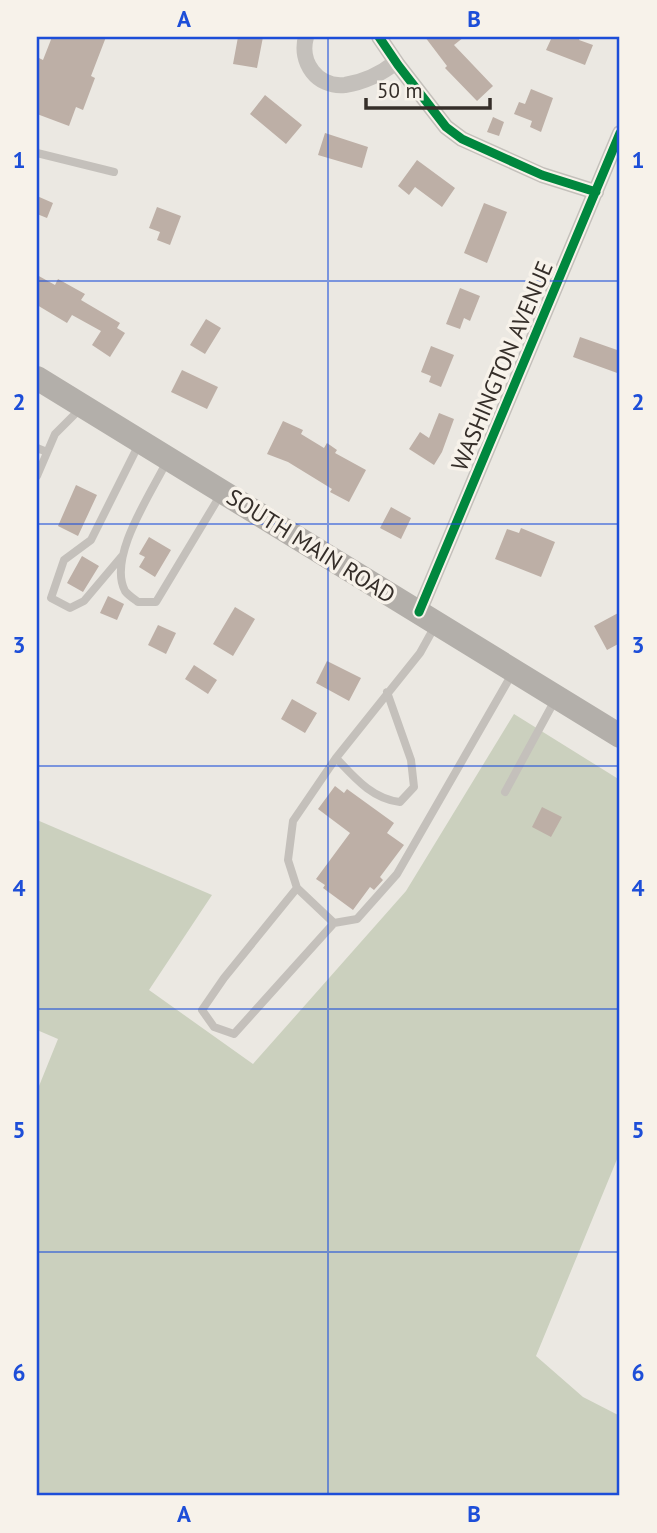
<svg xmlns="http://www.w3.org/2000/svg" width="657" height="1533" font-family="'PT Sans',sans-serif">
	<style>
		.green { fill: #cbd0be }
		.building { fill: #bdafa6 }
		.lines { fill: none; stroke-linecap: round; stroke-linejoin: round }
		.lane { stroke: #c4c0bb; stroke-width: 8 }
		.street { stroke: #c4c0bb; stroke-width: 16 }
		.primary { stroke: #b3afaa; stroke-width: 24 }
		.cycleway-casing { stroke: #f7f2ea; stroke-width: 13 }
		.cycleway { stroke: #00873e; stroke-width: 9 }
		.grid { fill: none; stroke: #1d4ed8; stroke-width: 2; stroke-opacity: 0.55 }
		.labels { text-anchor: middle; stroke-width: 7; stroke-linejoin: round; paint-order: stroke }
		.street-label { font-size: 23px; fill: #352e29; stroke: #f7f2ea }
		.neatline { fill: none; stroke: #1d4ed8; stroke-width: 2.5 }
		.grid-label { font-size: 23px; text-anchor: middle; font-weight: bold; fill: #1d4ed8 }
	</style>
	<rect width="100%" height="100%" fill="#ebe8e2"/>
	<path class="green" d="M514 714 620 780V1152L536 1356 583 1397 620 1416V1496H37V1091L58 1039 37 1030V820L212 895 149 990 253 1064 406 891Z"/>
	<path class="building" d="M52 37H106L91 76 95 78 83 110 76 107 69 126 37 114V57L43 60Z
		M238 37H263L257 68 233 64Z
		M425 37H464L454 45 493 86 477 101 445 68 447 66Z
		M552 37H580L579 40 593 45 585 65 546 50Z
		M531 89 553 98 541 132 530 127 532 121 514 114 519 102 525 104Z
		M265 95 302 125 286 144 250 114Z
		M493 117 504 122 499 136 487 132Z
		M325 133 368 147 362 168 318 155Z
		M417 160 455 188 442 207 415 187 409 195 398 186Z
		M37 196 53 203 47 218 37 214Z
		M484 203 507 212 487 263 464 253Z
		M157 207 181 216 170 245 157 240 160 232 149 228Z
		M37 275 55 285 58 279 85 294 81 300 120 323 117 328 125 333 110 357 92 345 101 331 72 315 67 323 37 305Z
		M460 288 480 296 470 321 464 318 460 329 446 324Z
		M206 319 221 328 205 354 190 345Z
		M580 337 620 351V374L573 357Z
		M431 346 454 355 441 387 429 382 431 376 421 372Z
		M182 370 218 387 207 409 171 392Z
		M439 413 454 419 442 452 434 465 409 449 420 432 429 438Z
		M283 421 303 430 301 434 324 448 327 443 337 450 335 453 366 470 349 502 330 492 332 489 288 462 267 454Z
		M76 485 97 495 78 536 58 526Z
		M391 507 411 518 401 539 380 528Z
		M521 528 555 542 541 577 495 559 507 529 519 533Z
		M149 537 171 550 155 577 139 567 145 557 139 554Z
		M82 556 99 566 83 592 67 583Z
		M108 596 124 604 117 620 100 613Z
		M235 607 255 619 233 656 213 644Z
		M620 612V643L607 650 594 626Z
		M158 625 176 633 166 654 148 645Z
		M327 661 361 678 349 701 316 683Z
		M194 665 217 680 208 694 185 679Z
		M292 699 317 713 305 733 281 719Z
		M335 786 344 793 347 789 394 823 387 833 404 845 380 877 383 880 374 890 370 887 353 910 323 888 325 885 316 879 350 833 318 809Z
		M542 807 562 817 551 837 532 827Z"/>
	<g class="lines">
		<path class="lane" d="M37 153 114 172
			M37 448 47 452
			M167 461C152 492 107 557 125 591 128 595 134 599 138 602H156L221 494
			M37 476 55 434 81 408
			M122 556 84 601 70 608 51 598 64 560 91 540 139 444
			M435 626 420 653 336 758 293 821 288 860 297 888 224 978 202 1010 214 1027 234 1034 334 923 357 919 397 874 512 674
			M336 758C354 777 372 799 400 802L414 787 411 760 387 692
			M505 792 555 700
			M297 888 334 923"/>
		<path class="street" d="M306 37C299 62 317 88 345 85 364 82 381 74 396 62
			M379 37 398 65 446 127 462 139 542 175 596 192
			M419 612 620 133"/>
		<path class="primary" d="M37 378 620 736"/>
		<defs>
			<path id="cycleway" d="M379 37 398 65 446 127 462 139 542 175 596 192
				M419 612 620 133"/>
		</defs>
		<use href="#cycleway" class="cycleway-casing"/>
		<use href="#cycleway" class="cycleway"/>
	</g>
	<path class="grid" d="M328 37V1496M37 281H620M37 524H620M37 766H620M37 1009H620M37 1252H620"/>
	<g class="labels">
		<g class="street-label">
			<text transform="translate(502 366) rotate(-67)" y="8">WASHINGTON AVENUE</text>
			<text transform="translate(311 546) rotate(32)" y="8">SOUTH MAIN ROAD</text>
		</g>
	</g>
	<rect width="657" height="1533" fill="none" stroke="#f7f2ea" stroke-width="77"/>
	<path d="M366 98v10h124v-10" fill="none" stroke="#352e29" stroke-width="3.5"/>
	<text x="377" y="98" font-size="21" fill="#352e29" stroke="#f7f2ea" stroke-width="5" paint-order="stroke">50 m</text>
	<rect x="38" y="38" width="580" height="1456" class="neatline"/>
	<g class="grid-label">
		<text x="184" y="27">A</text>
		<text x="474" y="27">B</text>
		<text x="19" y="168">1</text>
		<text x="638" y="168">1</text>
		<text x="19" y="410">2</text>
		<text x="638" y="410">2</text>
		<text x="19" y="653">3</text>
		<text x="638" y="653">3</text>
		<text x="19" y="896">4</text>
		<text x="638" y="896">4</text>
		<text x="19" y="1138">5</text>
		<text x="638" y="1138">5</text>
		<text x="19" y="1381">6</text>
		<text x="638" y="1381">6</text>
		<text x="184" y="1522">A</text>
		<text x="474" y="1522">B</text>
	</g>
</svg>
